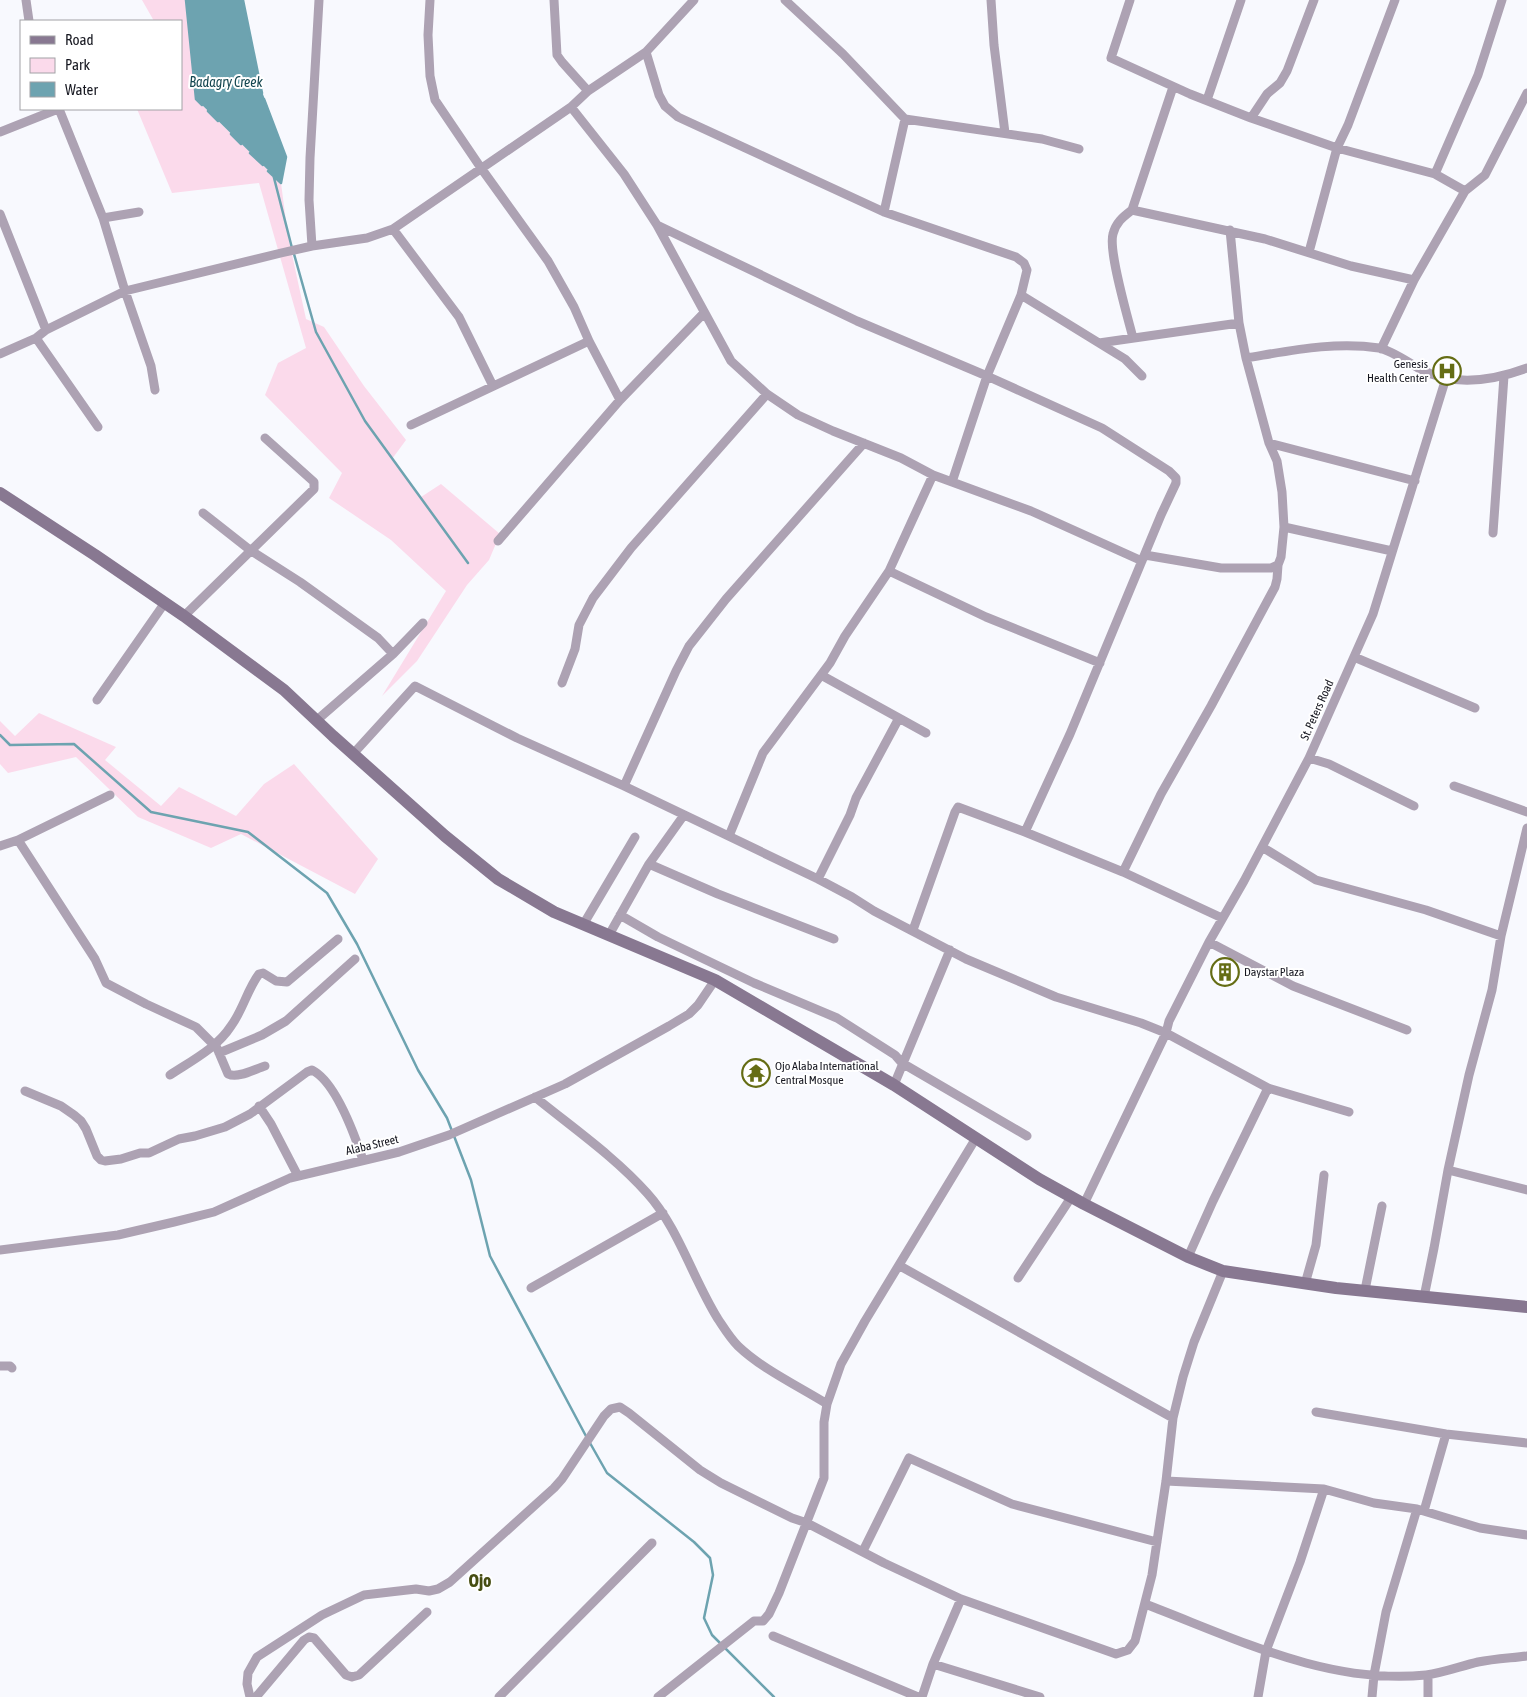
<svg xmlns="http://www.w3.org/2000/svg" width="1527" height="1697" font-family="'Asap Condensed',sans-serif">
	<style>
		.green { fill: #fbdaeb }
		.water { fill: #6da3b0 }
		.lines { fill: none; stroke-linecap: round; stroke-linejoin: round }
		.stream { stroke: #6da3b0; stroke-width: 2.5 }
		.street { stroke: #ada2b3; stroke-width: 9 }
		.secondary { stroke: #887891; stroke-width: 12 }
		.labels { text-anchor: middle; stroke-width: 4; stroke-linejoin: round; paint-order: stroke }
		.poi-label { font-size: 12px; fill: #161720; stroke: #fff; text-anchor: start }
		.street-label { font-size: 12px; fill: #161720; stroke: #fff }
		.water-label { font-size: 14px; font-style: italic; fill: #144650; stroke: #fff }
		.district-label { font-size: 18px; font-weight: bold; fill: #464d12; stroke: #fff }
	</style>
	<rect width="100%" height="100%" fill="#f8f9fe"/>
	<path class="green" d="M142 0H186L196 99 281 183 288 236 306 319 324 327 364 386 406 440 392 459 421 497 441 484 500 534 489 560 467 585 417 661 382 696 446 591 391 540 329 498 342 473 265 395 278 363 306 348 259 183 172 193 137 109H181V21H154Z
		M39 713 116 747 105 760 161 806 179 787 236 816 264 784 294 764 378 859 355 894 241 834 211 848 138 817 76 757 8 773 0 764V721L15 736Z"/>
	<path class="water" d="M186 0H243L260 86 286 157 281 183 196 99Z"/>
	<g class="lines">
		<path class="stream" d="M186 0 196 99 202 105
			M243 0 262 93
			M264 99 286 157 281 183 268 171
			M208 111 218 121
			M231 134 241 144
			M250 153 263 165
			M273 174 292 248
			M294 254 316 332 365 421 468 563
			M0 735 10 745 74 744 151 812 248 832 327 893 357 944 418 1070 447 1118 452 1131
			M454 1136 471 1180 490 1256 587 1438
			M590 1443 607 1473 694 1542 710 1558 713 1575 704 1618 712 1635 774 1697"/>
		<path class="street" d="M26 0 29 21
			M430 0 428 35 430 76 435 100 481 168 548 261 574 307 589 341 620 400
			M554 0 557 55 562 62 588 91
			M785 0 843 54 905 119 1042 139 1079 149
			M991 0 994 45 1005 133
			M1130 0 1111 58 1190 94 1251 118 1337 148 1435 174 1465 191
			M646 52 659 95 665 106 678 117 884 212 1016 257 1024 263 1027 270 1021 295 987 376 952 482
			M1207 100 1241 0
			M571 107 624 174 657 225 731 361 767 394 798 415 833 431 901 458 933 475 1031 511 1142 561
			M59 109 103 218 125 291 151 366 155 390
			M1251 118 1267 94 1280 83 1287 71 1314 0
			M0 132 58 109
			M1435 174 1478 75 1502 0
			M1132 210 1265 239 1351 266 1414 280
			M884 212 905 119
			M0 214 46 330
			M103 218 139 212
			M657 225 857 321 987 376 1102 428 1169 471 1176 478V483L1161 515 1070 734 1025 832
			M393 229 459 317 493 386
			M312 246 309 200 310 158 319 0
			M1309 252 1337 148 1348 125 1395 0
			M1021 295 1125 359 1142 376
			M36 338 98 427
			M1133 338C1128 318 1108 251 1113 234 1116 222 1123 217 1132 210L1173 87
			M1099 343 1239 323
			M1381 349 1414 280 1465 191 1485 175 1527 93
			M0 354 36 338 46 330 125 291 281 253 312 246 367 238 393 229 571 107 588 91 646 52 694 0
			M1246 358C1289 351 1335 341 1379 348 1391 350 1409 363 1420 369 1454 387 1492 381 1527 368
			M411 425 589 341
			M1269 443 1415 481
			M203 513 250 550 300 582 378 638 393 654
			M1284 527 1392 551
			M1493 533 1504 376
			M498 541 620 400 704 313
			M1145 555 1221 568H1271L1278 565 1281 557 1284 527 1282 492 1277 461 1269 443 1246 358 1239 323 1230 230
			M889 571 986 617 1100 663
			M184 616 314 489V482L265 438
			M1354 657 1475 708
			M821 675 926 733
			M562 683 575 649 579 625 593 598 631 548 767 394
			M97 700 164 604
			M317 720 393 654 423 623
			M353 754 415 686 517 738 624 786 818 879 852 897 874 911 966 959 1056 997 1141 1023 1166 1033 1268 1088 1349 1112
			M1309 758 1329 764 1414 806
			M624 786 676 671 689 646 726 599 864 443
			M1454 786 1527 812
			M729 836 763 753 830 663 845 636 889 571 933 475
			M18 840 95 959 106 983 146 1004 196 1027 217 1048 228 1074C238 1079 255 1069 265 1066
			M0 846 18 840 110 795
			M1262 847 1316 880 1426 910 1501 936
			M649 864 718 894 834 939
			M1123 872 1161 794 1211 706 1275 587 1277 579 1278 565
			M818 879 850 815 856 798 899 718
			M620 915 658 937 754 983 837 1018 895 1055 902 1063 1027 1136
			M583 925 635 837
			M913 930 955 812 958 807 1025 832 1123 872 1222 918
			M609 935 649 864 684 815
			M1209 942 1293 986 1407 1030
			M219 1053 262 1035 286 1021 355 959
			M170 1075C191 1061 217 1048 231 1026 243 1010 247 990 259 974L263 973 276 981 287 982 338 939
			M894 1085 950 950
			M25 1091 61 1106 74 1115 81 1121 86 1129 97 1156 101 1160 105 1161 121 1159 140 1153H149L179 1139 195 1136 225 1127 250 1114 307 1072 312 1070C336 1082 355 1136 363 1160
			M535 1097C573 1128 615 1157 647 1193 678 1227 693 1279 718 1319 724 1328 730 1338 738 1346 762 1369 798 1386 827 1404
			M259 1106 271 1124 298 1176
			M1448 1170 1527 1190
			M1084 1204 1166 1033 1169 1021 1209 942 1244 881 1309 758 1373 614 1446 378
			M0 1250 118 1235 174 1222 214 1212 290 1178 399 1152 449 1135 565 1084 669 1026 689 1014 698 1005 715 980
			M1188 1257 1213 1201 1268 1088
			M900 1266 1173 1418
			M1018 1278 1072 1196
			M1305 1284 1316 1245 1324 1175
			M531 1288 663 1213
			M1365 1290 1382 1206
			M1424 1297 1434 1248 1448 1170 1469 1075 1492 990 1501 936 1527 828
			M0 1366H10L12 1368
			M1316 1412 1446 1434 1527 1443
			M1166 1481 1324 1489 1374 1503 1417 1509 1480 1528 1527 1535
			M1424 1511 1446 1434
			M863 1551 909 1458 1012 1504 1157 1542
			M1145 1604C1235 1638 1327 1685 1426 1675 1443 1673 1461 1666 1478 1662 1494 1659 1511 1658 1527 1656
			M773 1636 918 1697
			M933 1664 1040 1697
			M250 1697 247 1684 248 1673 257 1657 322 1615 364 1595 416 1589 429 1591 438 1589 450 1582 554 1488 562 1479 604 1416 611 1409 620 1407 629 1413 700 1470 721 1483 792 1518 807 1523 884 1563 961 1599 1116 1654 1128 1650 1135 1641 1152 1575 1166 1481 1173 1418 1183 1377 1194 1342 1223 1271
			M256 1697 304 1640 309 1637 314 1638 346 1675 352 1677 359 1675 427 1612
			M499 1697 652 1543
			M658 1697 754 1621H763L769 1614 779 1593 824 1478V1422L827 1404 841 1364 865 1321 976 1138
			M922 1697 933 1664 961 1599
			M1258 1697 1266 1651 1300 1562 1324 1489
			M1372 1697 1374 1675 1386 1612 1417 1509
			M1428 1697V1675"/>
		<path class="secondary" d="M0 493 95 555 184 616 284 690 333 736 445 836 498 879 554 912 715 980 894 1085 1039 1179 1084 1204 1188 1257 1223 1271 1336 1288 1527 1307"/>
	</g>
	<defs>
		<symbol id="hospital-ring" viewBox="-11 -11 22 22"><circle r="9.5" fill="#fff" stroke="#656d14" stroke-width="1.5"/><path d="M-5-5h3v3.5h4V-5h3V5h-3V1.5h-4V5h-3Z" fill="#656d14"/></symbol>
		<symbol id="building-ring" viewBox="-11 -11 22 22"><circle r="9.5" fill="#fff" stroke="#656d14" stroke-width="1.5"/><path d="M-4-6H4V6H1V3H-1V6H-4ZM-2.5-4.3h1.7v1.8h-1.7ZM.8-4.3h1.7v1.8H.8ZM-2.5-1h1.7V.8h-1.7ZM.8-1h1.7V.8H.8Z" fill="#656d14"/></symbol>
		<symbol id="temple-ring" viewBox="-11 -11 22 22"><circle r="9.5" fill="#fff" stroke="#656d14" stroke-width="1.5"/><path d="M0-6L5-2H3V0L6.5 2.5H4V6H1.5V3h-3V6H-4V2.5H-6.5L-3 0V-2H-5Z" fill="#656d14"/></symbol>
	</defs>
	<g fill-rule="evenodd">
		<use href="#hospital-ring" x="1431" y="355" width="32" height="32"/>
		<use href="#building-ring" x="1209" y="956" width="32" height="32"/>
		<use href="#temple-ring" x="740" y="1057" width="32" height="32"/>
	</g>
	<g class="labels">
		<g class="poi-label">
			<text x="1428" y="368" text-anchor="end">Genesis<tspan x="1428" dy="14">Health Center</tspan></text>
			<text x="1244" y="976">Daystar Plaza</text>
			<text x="775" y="1070">Ojo Alaba International<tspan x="775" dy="14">Central Mosque</tspan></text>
		</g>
		<g class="street-label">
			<text transform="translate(1317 710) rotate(-66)" y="4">St. Peters Road</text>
			<text transform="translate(372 1145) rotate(-13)" y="4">Alaba Street</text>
		</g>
		<g class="water-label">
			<text x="226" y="87">Badagry Creek</text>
		</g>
		<g class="district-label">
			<text x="480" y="1587">Ojo</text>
		</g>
	</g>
	<rect x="20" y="20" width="162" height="90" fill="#ffffff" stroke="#a2a2a6"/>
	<rect x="30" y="36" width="25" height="8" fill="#887891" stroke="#a2a2a6"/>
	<text x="65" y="45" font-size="15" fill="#161720">Road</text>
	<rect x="30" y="58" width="25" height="15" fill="#fbdaeb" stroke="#a2a2a6"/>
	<text x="65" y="70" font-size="15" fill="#161720">Park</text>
	<rect x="30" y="82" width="25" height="15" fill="#6da3b0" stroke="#a2a2a6"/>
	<text x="65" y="95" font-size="15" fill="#161720">Water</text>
</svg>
